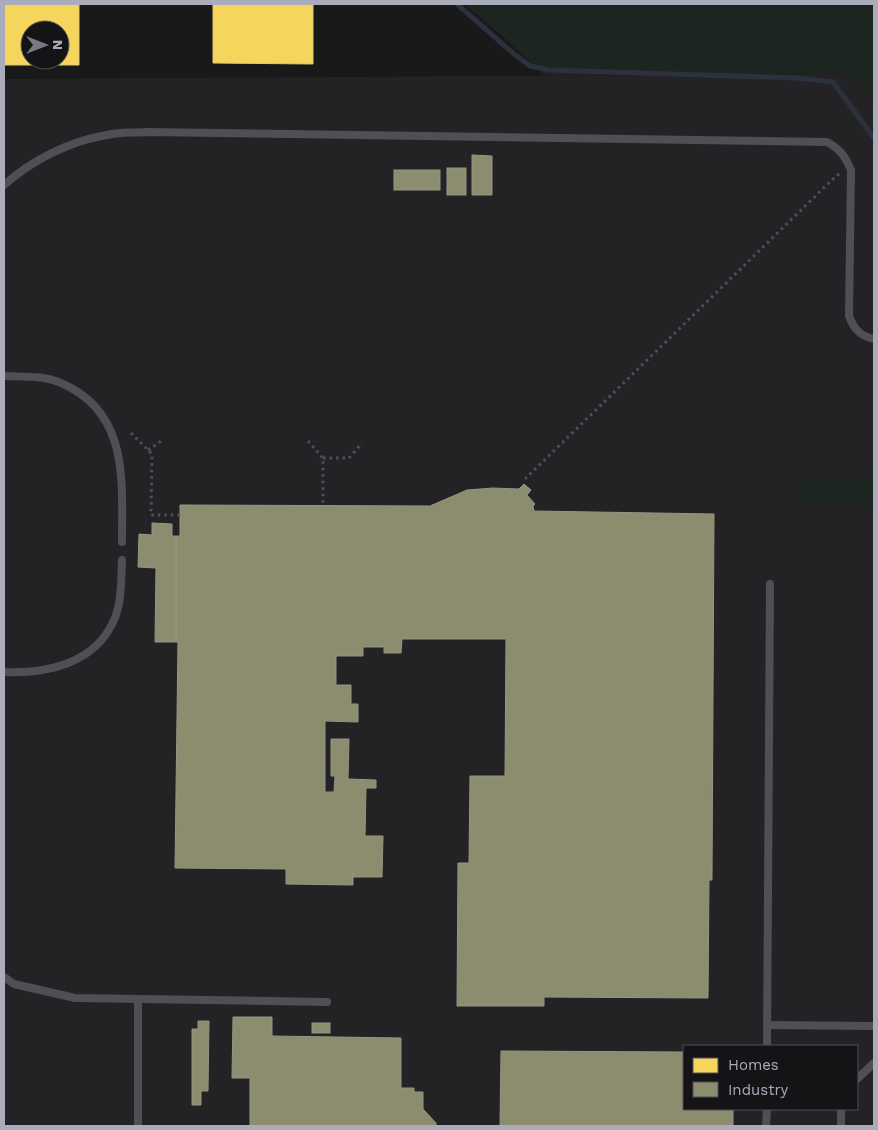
<svg xmlns="http://www.w3.org/2000/svg" width="878" height="1130" font-family="'Work Sans',sans-serif">
	<style>
		.built { fill: #232326; fill-rule: evenodd }
		.green { fill: #1d2520 }
		.homes { fill: #f6d55c; stroke: #dfc979; fill-rule: evenodd }
		.industry { fill: #8c8c6e; stroke: #959685 }
		.lines { fill: none; stroke-linecap: round; stroke-linejoin: round }
		.stream { stroke: #2b323d; stroke-width: 5 }
		.path { stroke: #505056; stroke-width: 3; stroke-dasharray: 2.5 4; stroke-linecap: butt }
		.service { stroke: #4f4f54; stroke-width: 8 }
	</style>
	<rect width="100%" height="100%" fill="#19191a"/>
	<path class="built" d="M 854,74 L 874,100 L 874,1126 L 4,1126 L 4,79 ZM 684,1046 L 857,1046 L 857,1109 L 684,1109 Z"/>
	<g class="green">
		<path d="M 464,4 L 874,4 L 874,100 L 854,74 L 545,76 L 500,34 Z"/>
		<path d="M 802,478 L 873,478 L 874,508 L 799,508 Z"/>
	</g>
	<g class="homes">
		<path d="M 4,4 L 79,4 L 79,65 L 4,65 ZM 30,30 L 60,30 L 60,60 L 30,60 Z"/>
		<path d="M 213,4 L 313,4 L 313,64 L 213,63 Z"/>
	</g>
	<g class="industry">
		<path d="M 472,155 L 492,156 L 492,195 L 472,195 Z"/>
		<rect x="447" y="168" width="19" height="27"/>
		<rect x="394" y="170" width="46" height="20"/>
		<path d="M 524,484 L 531,490 L 527,495 L 535,504 L 533,506 L 534,511 L 714,514 L 712,880 L 709,880 L 708,998 L 544,997 L 544,1006 L 457,1006 L 458,863 L 469,863 L 470,776 L 505,776 L 506,639 L 402,639 L 401,653 L 384,653 L 384,647 L 363,647 L 363,656 L 336,656 L 336,685 L 351,685 L 351,704 L 358,704 L 358,722 L 325,721 L 325,792 L 334,792 L 335,776 L 331,776 L 331,739 L 349,739 L 348,779 L 376,780 L 376,788 L 366,788 L 365,836 L 383,836 L 382,877 L 353,877 L 353,873 L 353,885 L 286,884 L 286,869 L 175,868 L 178,642 L 176,642 L 176,536 L 180,536 L 180,505 L 430,506 L 467,490 L 493,488 L 519,489 Z"/>
		<path d="M 152,523 L 172,524 L 172,536 L 176,536 L 176,642 L 155,642 L 156,568 L 138,567 L 139,534 L 152,535 Z"/>
		<path d="M 233,1017 L 272,1017 L 272,1036 L 401,1038 L 401,1088 L 414,1088 L 414,1092 L 423,1092 L 423,1109 L 436,1123 L 436,1126 L 250,1126 L 250,1078 L 232,1078 Z"/>
		<path d="M 198,1021 L 209,1021 L 208,1091 L 201,1091 L 201,1105 L 192,1105 L 192,1029 L 198,1029 Z"/>
		<rect x="312" y="1023" width="18" height="10"/>
		<path d="M 501,1051 L 684,1052 L 684,1109 L 733,1109 L 733,1126 L 500,1126 Z"/>
	</g>
	<g class="lines">
		<path class="stream" d="M 457,4 L 514,54 L 530,66 L 549,70 L 797,78 L 833,82 L 874,138"/>
		<g class="path">
			<path d="M 131,433 L 152,454 L 151,515 L 180,515"/>
			<path d="M 308,441 L 323,458 L 323,506"/>
			<path d="M 148,450 L 164,439"/>
			<path d="M 323,458 L 349,458 L 362,443"/>
			<path d="M 525,479 L 837,175 L 841,174"/>
		</g>
		<g class="service">
			<path d="M 4,185 C 32,160 70,141 107,135 C 120,132 133,133 146,132 L 827,142 C 840,149 845,156 851,170 L 849,316 C 854,329 860,336 874,339"/>
			<path d="M 4,376 C 22,377 44,375 61,383 C 129,412 122,480 122,542"/>
			<path d="M 4,672 C 46,674 95,664 114,620 C 122,602 121,580 122,560"/>
			<path d="M 4,977 L 14,984 L 75,998 L 327,1002"/>
			<path d="M 138,999 L 138,1126"/>
			<path d="M 768,1025 L 874,1026"/>
			<path d="M 767,1046 L 770,584"/>
			<path d="M 857,1079 L 874,1063"/>
			<path d="M 766,1126 L 767,1109"/>
			<path d="M 841,1126 L 841,1109"/>
		</g>
	</g>
	<rect width="878" height="1130" fill="none" stroke="#aaacbc" stroke-width="10"/>
	<rect x="683" y="1045" width="175" height="65" fill="#141316" stroke="#505058"/>
	<rect x="693" y="1058" width="25" height="15" fill="#f6d55c" stroke="#505058"/>
	<text x="728" y="1070" font-size="15" fill="#aaacbc">Homes</text>
	<rect x="693" y="1082" width="25" height="15" fill="#8c8c6e" stroke="#505058"/>
	<text x="728" y="1095" font-size="15" fill="#aaacbc">Industry</text>
	<g transform="translate(45 45) rotate(90)"><circle r="24" fill="#141316" stroke="#505058"/>
	<path d="M0-4L9 19L0 12L-9 19Z" fill="#777983"/>
	<text y="-8" font-size="14" font-weight="bold" text-anchor="middle" fill="#aaacbc">N</text>
	</g>
</svg>
